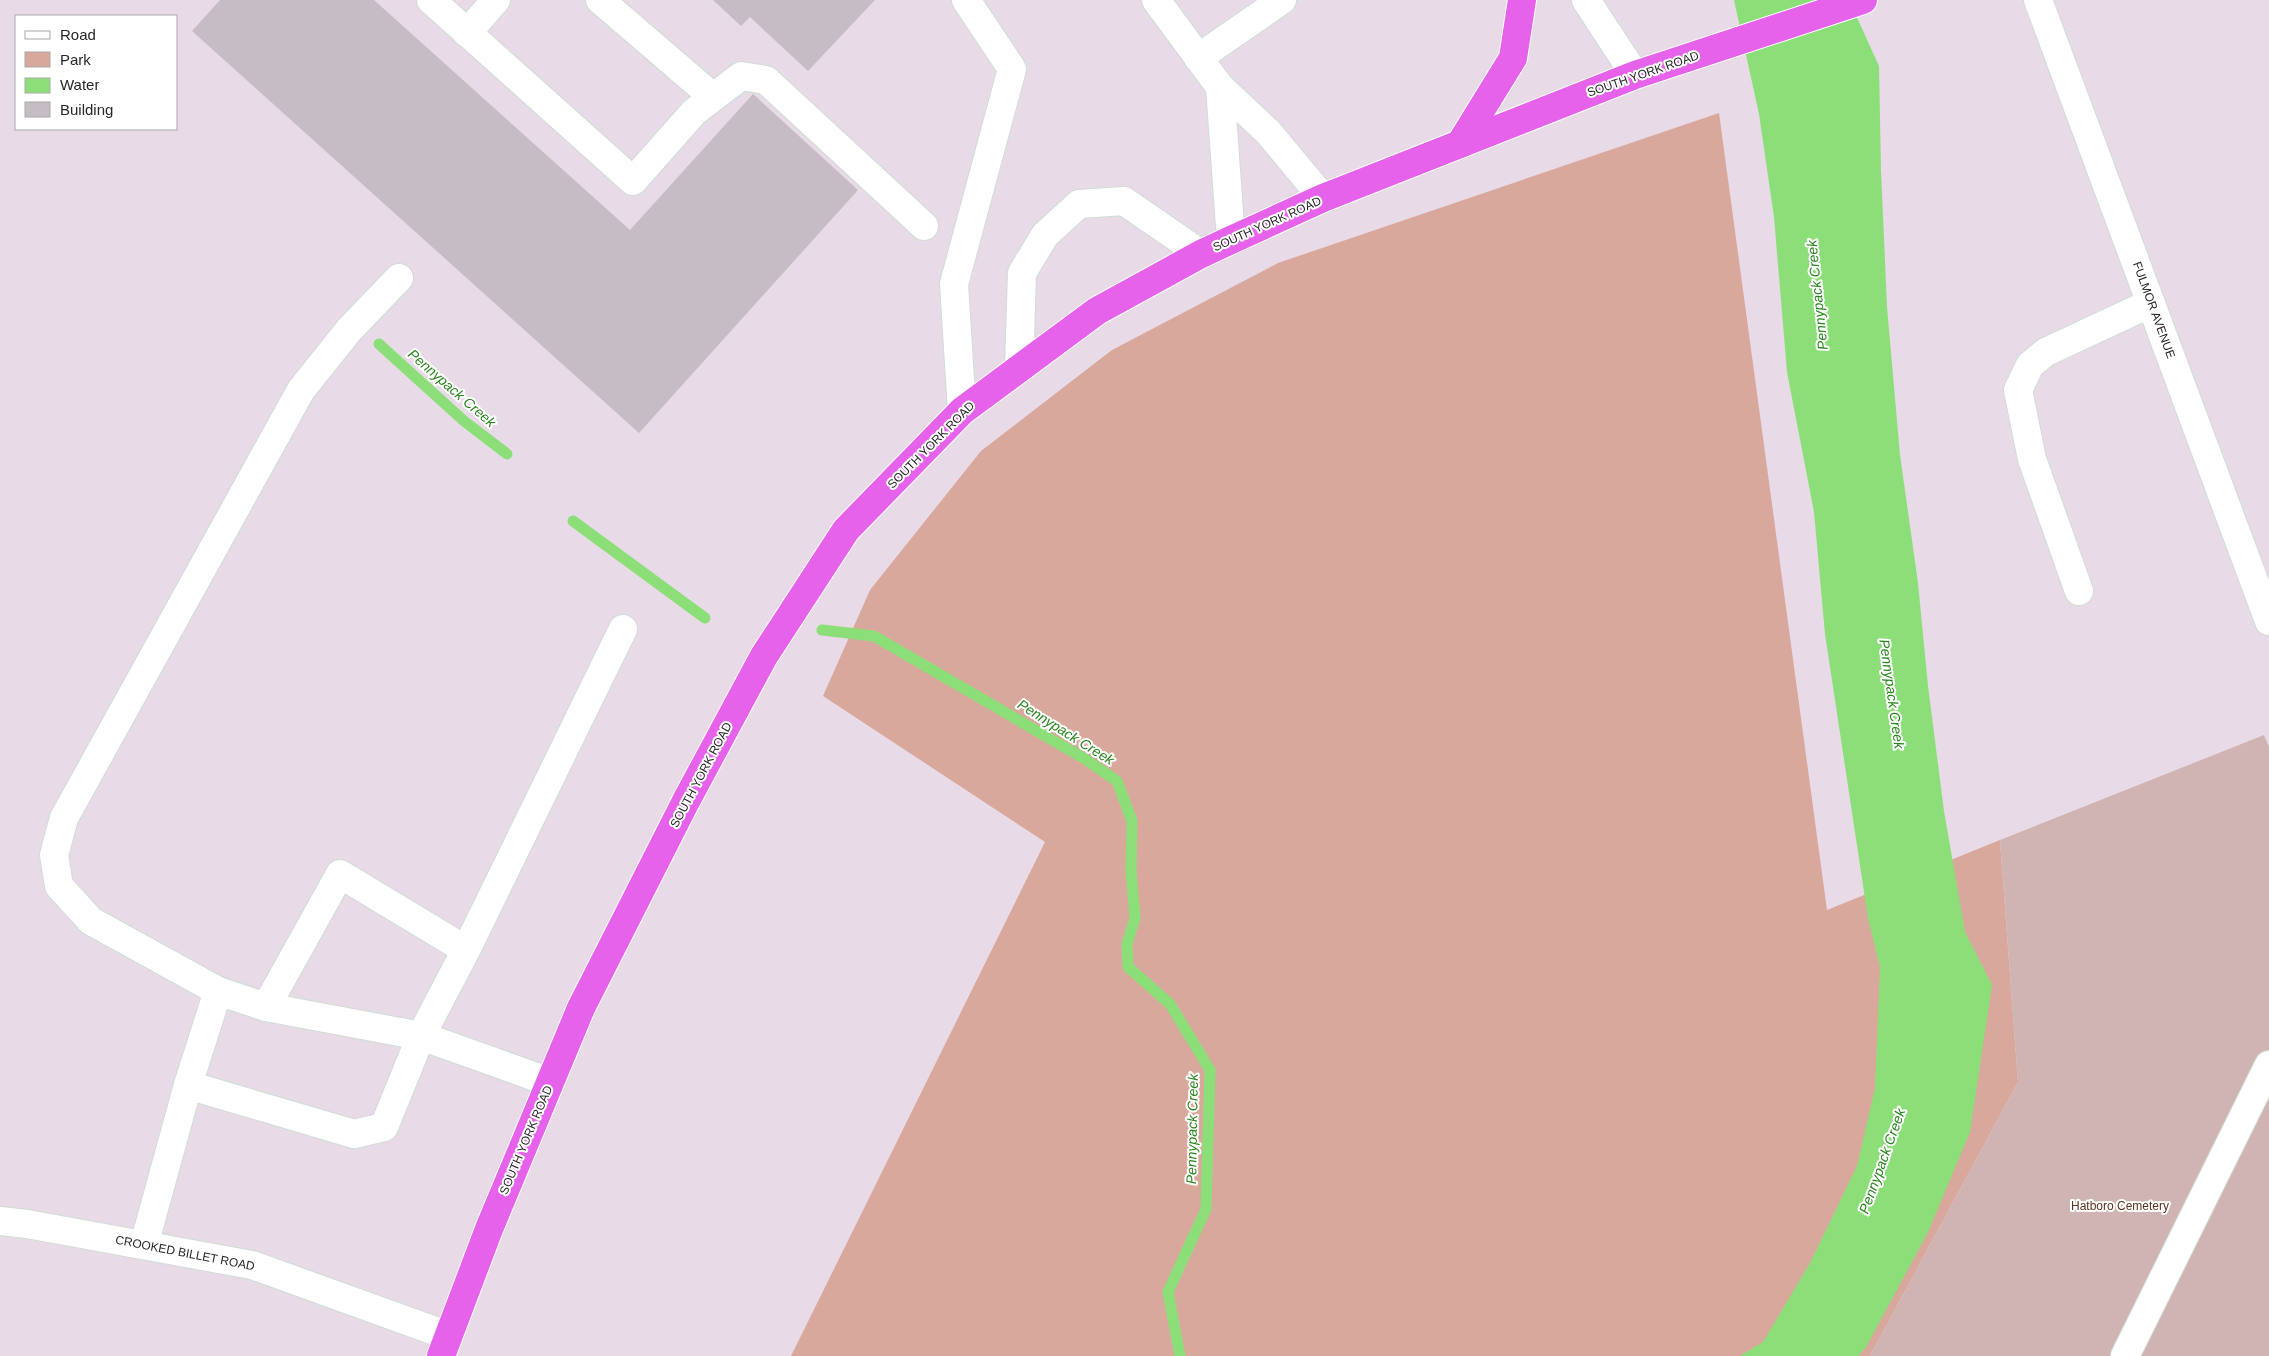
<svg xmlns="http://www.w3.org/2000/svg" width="2269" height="1356" font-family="Helvetica,sans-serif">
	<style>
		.green { fill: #d9a89c }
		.cemetery { fill: #d0b4b3 }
		.water { fill: #8cdf78 }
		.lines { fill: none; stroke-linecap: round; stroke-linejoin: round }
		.stream { stroke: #8cdf78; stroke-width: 11 }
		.building { fill: #c6bcc4 }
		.minor-casing { stroke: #cfded4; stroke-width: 30 }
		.highway-casing { stroke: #fff; stroke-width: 30 }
		.minor { stroke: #fff; stroke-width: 28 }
		.highway { stroke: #e762ea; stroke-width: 28 }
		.labels { text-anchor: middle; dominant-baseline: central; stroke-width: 4; stroke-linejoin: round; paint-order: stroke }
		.street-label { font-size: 12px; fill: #272727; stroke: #fff }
		.park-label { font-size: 12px; fill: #5a3421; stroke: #fff }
		.water-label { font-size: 14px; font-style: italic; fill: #28851c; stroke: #fff }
	</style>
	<rect width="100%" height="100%" fill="#e8dae6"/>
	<path class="green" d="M 1719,113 L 1827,910 L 2000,840 L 2018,1082 L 1870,1356 L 791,1356 L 1045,842 L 823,696 L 870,590 L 981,451 L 1112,350 L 1278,263 Z"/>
	<path class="cemetery" d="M 2264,735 L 2269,747 L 2269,1356 L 1870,1356 L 2018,1082 L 2000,840 Z"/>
	<path class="water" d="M 1734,0 L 1849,0 L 1879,66 L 1881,171 L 1887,307 L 1900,455 L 1918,583 L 1928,686 L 1944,811 L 1965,932 L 1992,985 L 1970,1132 L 1928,1232 L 1866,1347 L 1858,1356 L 1740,1356 L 1763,1342 L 1810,1263 L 1857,1166 L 1875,1088 L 1880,967 L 1868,918 L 1825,634 L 1814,512 L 1787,372 L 1774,217 L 1759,114 Z"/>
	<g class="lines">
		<g class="stream">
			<path d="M 379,344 L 464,421 L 507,454"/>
			<path d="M 573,521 L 705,618"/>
			<path d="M 822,630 L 874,636 L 1085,759 L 1117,781 L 1132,821 L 1131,871 L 1135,918 L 1127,944 L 1128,967 L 1170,1004 L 1210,1070 L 1206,1209 L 1168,1292 L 1180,1356"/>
		</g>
	</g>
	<g class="building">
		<path d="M 220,0 L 374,0 L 630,230 L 753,94 L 858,190 L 639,433 L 192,31 Z"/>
		<path d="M 713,0 L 875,0 L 808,71 L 750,17 L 741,26 Z"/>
	</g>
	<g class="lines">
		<g class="minor-casing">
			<g id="minor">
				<path d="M 431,0 L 633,181 L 694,112 L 741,76 L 766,80 L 924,226"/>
				<path d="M 600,0 L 713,97"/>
				<path d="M 1156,0 L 1220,87 L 1268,132 L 1323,198"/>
				<path d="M 1586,0 L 1635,75"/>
				<path d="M 2038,0 L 2269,621"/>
				<path d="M 467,33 L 496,0"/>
				<path d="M 1198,58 L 1282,0"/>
				<path d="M 1220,87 L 1231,240"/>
				<path d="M 1019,369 L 1022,273 L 1045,235 L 1079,204 L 1124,201 L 1201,254"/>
				<path d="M 962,411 L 954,284 L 1012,69 L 966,0"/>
				<path d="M 2079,591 L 2032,459 L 2018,390 L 2030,365 L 2046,352 L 2151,303"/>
				<path d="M 218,991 L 91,921 L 59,886 L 54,855 L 64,818 L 301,390 L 349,330 L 399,278"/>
				<path d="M 266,1007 L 421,1036 L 466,950"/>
				<path d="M 188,1085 L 354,1134 L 384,1127 L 421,1036 L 550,1082"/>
				<path d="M 0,1221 L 27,1224 L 252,1265 L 449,1336"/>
				<path d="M 144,1245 L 188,1085 L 218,991 L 266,1007 L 340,874 L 466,950 L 623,629"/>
				<path d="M 2125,1356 L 2269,1065"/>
			</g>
		</g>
		<g class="highway-casing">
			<g id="highway">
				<path d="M 1460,144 L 1513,58 L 1522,0"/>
				<path d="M 441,1356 L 489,1229 L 581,1008 L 686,801 L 764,656 L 846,530 L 962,411 L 1097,311 L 1201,254 L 1231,240 L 1323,198 L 1635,75 L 1863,0"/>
			</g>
		</g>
		<use href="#minor" class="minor"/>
		<use href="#highway" class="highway"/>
	</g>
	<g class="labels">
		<g class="street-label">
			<text transform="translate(1643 74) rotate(-19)">SOUTH YORK ROAD</text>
			<text transform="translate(1267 224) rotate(-24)">SOUTH YORK ROAD</text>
			<text transform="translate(2154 310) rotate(70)">FULMOR AVENUE</text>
			<text transform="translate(931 445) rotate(-45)">SOUTH YORK ROAD</text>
			<text transform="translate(701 775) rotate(-62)">SOUTH YORK ROAD</text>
			<text transform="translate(526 1140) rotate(-67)">SOUTH YORK ROAD</text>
			<text transform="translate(185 1253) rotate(11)">CROOKED BILLET ROAD</text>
		</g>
		<g class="park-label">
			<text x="2120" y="1206">Hatboro Cemetery</text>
		</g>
		<g class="water-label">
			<text transform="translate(1817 295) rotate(-96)">Pennypack Creek</text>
			<text transform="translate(452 388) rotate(41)">Pennypack Creek</text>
			<text transform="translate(1892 694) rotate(82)">Pennypack Creek</text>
			<text transform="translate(1066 732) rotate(32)">Pennypack Creek</text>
			<text transform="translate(1192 1129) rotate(-89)">Pennypack Creek</text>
			<text transform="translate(1882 1161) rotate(-70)">Pennypack Creek</text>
		</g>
	</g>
	<rect x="15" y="15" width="162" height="115" fill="#ffffff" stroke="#a9a9a9"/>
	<rect x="25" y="31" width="25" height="8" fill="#ffffff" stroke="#a9a9a9"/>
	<text x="60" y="40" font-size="15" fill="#272727">Road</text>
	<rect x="25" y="52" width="25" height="15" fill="#d9a89c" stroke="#a9a9a9"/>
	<text x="60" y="65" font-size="15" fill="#272727">Park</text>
	<rect x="25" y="78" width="25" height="15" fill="#8cdf78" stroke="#a9a9a9"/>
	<text x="60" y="90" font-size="15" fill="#272727">Water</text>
	<rect x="25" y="102" width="25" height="15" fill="#c6bcc4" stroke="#a9a9a9"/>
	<text x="60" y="115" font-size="15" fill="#272727">Building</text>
</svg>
